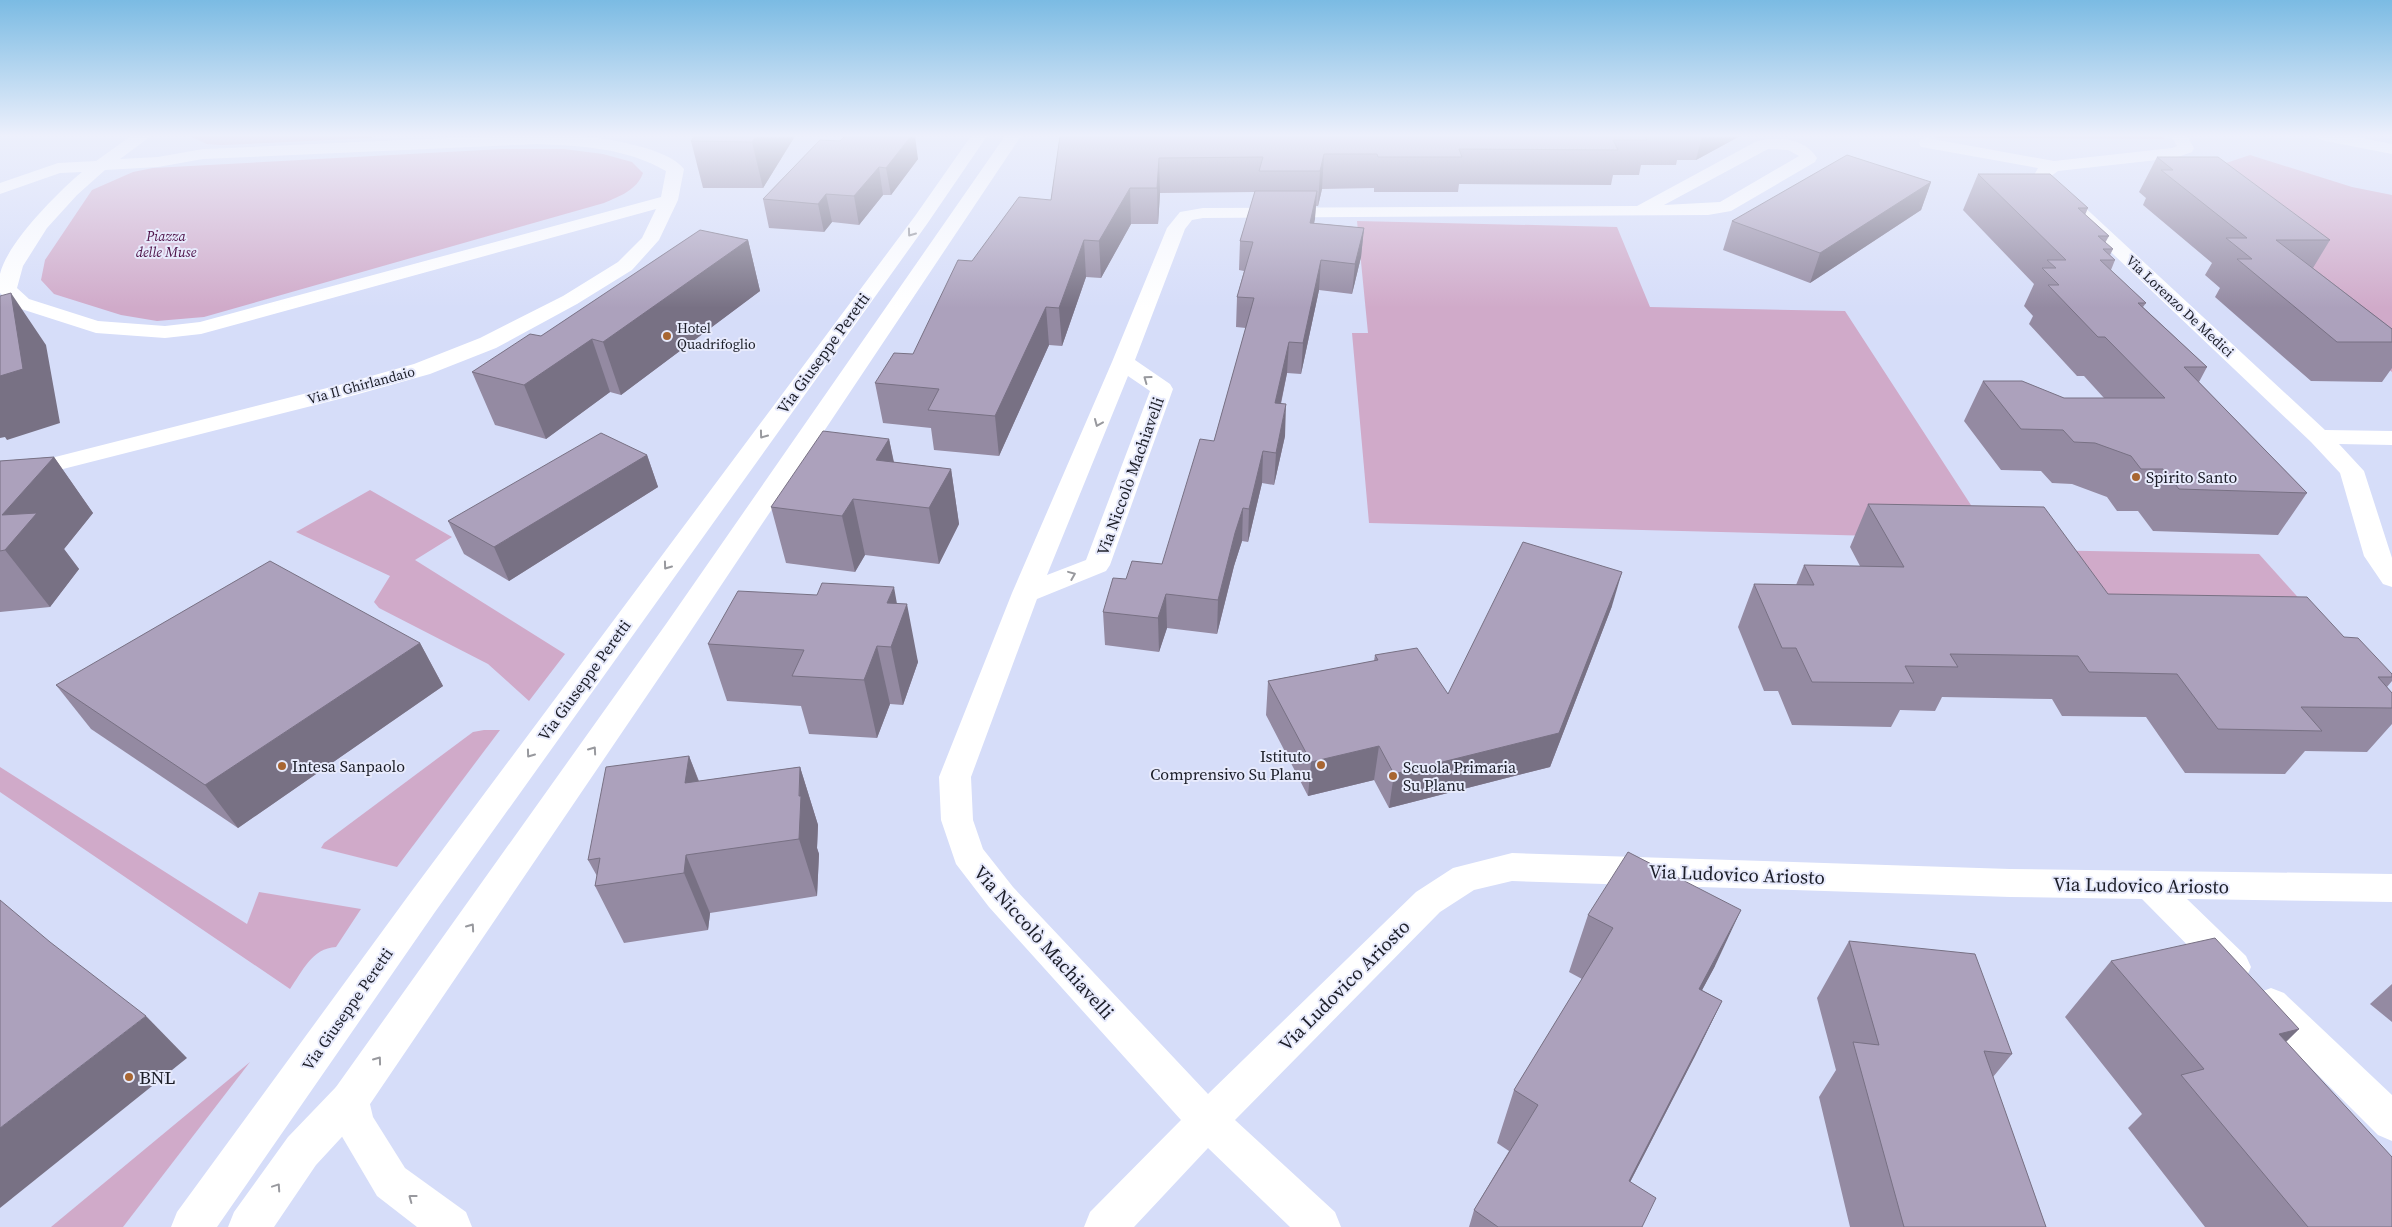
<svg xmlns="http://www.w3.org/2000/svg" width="2392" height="1227" font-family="'Source Serif 4',serif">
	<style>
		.green { fill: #d0aac9 }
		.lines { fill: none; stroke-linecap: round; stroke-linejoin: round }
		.minor { fill: #fff; fill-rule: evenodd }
		.tertiary { fill: #fff; fill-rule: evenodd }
		.wall { fill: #948aa2 }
		.shaded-wall { fill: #787184 }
		.building { fill: #aca1bc; stroke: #787184 }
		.oneway { stroke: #98999e }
		.poi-dot { fill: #a86632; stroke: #e7eafc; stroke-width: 2 }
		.labels { text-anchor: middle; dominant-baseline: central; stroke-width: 4; stroke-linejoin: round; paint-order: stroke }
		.far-park-label { font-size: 14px; font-style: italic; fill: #4d1147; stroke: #e7eafc }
		.far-street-label { font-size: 14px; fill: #1b1d27; stroke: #e7eafc }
		.far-poi-label { font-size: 14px; fill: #1b1d27; stroke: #e7eafc; text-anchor: start }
		.street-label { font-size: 16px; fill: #1b1d27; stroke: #e7eafc }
		.poi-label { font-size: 16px; fill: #1b1d27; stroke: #e7eafc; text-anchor: start }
		.near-street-label { font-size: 19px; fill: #1b1d27; stroke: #e7eafc }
		.near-poi-label { font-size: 19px; fill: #1b1d27; stroke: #e7eafc; text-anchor: start }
	</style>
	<rect width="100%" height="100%" fill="#d6ddf9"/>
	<g class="green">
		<path d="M 189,136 L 372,136 L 373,138 L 222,145 L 207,144 Z"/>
		<path d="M 1934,136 L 2162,136 L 2165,139 L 1936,138 Z"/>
		<path d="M 502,149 L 564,149 L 603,154 L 632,162 L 643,173 C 637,190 620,196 604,203 L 204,317 L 157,321 L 121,315 L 54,294 L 41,280 L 45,260 L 92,190 L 133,172 L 153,168 Z"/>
		<path d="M 2250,155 L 2352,187 L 2392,195 L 2392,372 L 2375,359 L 2220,165 Z"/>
		<path d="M 1357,221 L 1617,227 L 1650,307 L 1845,311 L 1993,539 L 1369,523 L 1352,333 L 1368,333 Z"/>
		<path d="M 370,490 L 452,537 L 415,560 L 565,654 L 529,701 L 488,664 L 379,608 L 374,602 L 390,576 L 296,532 Z"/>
		<path d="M 2026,550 L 2259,554 L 2329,632 L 2079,627 Z"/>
		<path d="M 484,730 L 500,730 L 397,867 L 321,848 L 324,843 L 473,732 Z"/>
		<path d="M 0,767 L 247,924 L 259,892 L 361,909 L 336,947 C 312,948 302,972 290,989 L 0,792 Z"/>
		<path d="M 250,1062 L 123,1227 L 51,1227 Z"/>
	</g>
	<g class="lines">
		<g class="minor">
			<path d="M 131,136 L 151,136 L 120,159 L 158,157 L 203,149 C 277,146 352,142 426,139 C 477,137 530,133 581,136 C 605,138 669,148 684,169 L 678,200 L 659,240 L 632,270 L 577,304 L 496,348 L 430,374 L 355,395 L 0,485 L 0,471 L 339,385 L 414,364 L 480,338 L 563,296 L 618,262 L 642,238 L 656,209 L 201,334 L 165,338 L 96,333 L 15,307 L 0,293 C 0,287 0,280 0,274 C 7,243 58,192 82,172 L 60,173 L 0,194 L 0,183 L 58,163 L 96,161 ZM 538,144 C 583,146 626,148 666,171 L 661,197 L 200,322 L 165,326 L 98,321 L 29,299 L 17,288 L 23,266 L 47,228 L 77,195 L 105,170 L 158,167 L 203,159 Z"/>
			<path d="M 2171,136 L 2187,136 L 2194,148 L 2192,152 L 2175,158 L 2058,171 L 2051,176 L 2325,430 L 2392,431 L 2392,445 L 2339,444 L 2364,471 L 2392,558 L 2392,587 L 2383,584 L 2364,556 L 2340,473 L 2311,442 L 2036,181 L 2033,177 L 2038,168 L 1927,148 L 1921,147 L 1919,143 L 1921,139 L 1927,138 L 2054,161 L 2172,148 L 2177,146 Z"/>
			<path d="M 2317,136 L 2352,136 L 2392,144 L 2392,154 L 2325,141 L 2319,139 Z"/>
			<path d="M 1769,139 C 1788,138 1806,141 1817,158 L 1815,162 L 1731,211 L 1708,215 L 1203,218 L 1192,220 L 1185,229 L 1135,360 L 1170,384 L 1173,389 L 1110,565 L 1106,571 L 1037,599 L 971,777 L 973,820 L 983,849 L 1013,887 L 1208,1094 L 1416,892 L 1453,868 L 1512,853 L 2010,869 L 2392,874 L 2392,902 L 2187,899 L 2246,956 L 2251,967 L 2246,978 L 2233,982 L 2220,978 L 2142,899 L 2010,897 L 1512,881 L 1474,890 L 1440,912 L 1235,1120 L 1335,1212 L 1341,1227 L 1290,1227 L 1208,1148 L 1134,1227 L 1084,1227 L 1090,1212 L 1181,1120 L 989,907 L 956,864 L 941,820 L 939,777 L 1012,593 L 1112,362 L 1167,228 L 1180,212 L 1203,208 L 1637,206 L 1757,141 ZM 1768,149 L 1788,150 L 1799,156 L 1720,202 L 1664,205 ZM 1128,376 L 1150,391 L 1086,560 L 1047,575 Z"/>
			<path d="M 2271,988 L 2284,993 L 2392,1095 L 2392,1141 L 2378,1135 L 2258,1015 L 2253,1004 L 2258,993 Z"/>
			<path d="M 350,1082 L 364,1087 L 369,1100 L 373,1117 L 405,1168 L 466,1212 L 472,1227 L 417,1227 L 377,1196 L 334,1123 L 331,1100 L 336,1087 Z"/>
		</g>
		<g class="tertiary">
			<path d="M 971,136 L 987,136 L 927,224 L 435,912 L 217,1227 L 171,1227 L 177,1212 L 411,892 L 915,216 Z"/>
			<path d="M 1005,136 L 1021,136 L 686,638 L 364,1113 L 316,1165 L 274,1227 L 228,1227 L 234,1212 L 288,1137 L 336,1087 L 666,624 Z"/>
		</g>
	</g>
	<g class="wall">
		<path d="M 695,136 L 795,136 L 763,188 L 703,188 L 691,141 Z"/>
		<path d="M 1060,136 L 1740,136 L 1696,160 L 1677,160 L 1676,165 L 1641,165 L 1639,175 L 1613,175 L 1611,185 L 1459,184 L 1458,192 L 1374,192 L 1374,188 L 1322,189 L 1318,206 L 1316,206 L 1314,223 L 1364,228 L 1361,257 L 1352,294 L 1319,290 L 1301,374 L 1287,373 L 1281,404 L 1285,436 L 1274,485 L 1262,483 L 1248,542 L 1242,541 L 1234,566 L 1217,634 L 1167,628 L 1159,652 L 1105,645 L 1103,612 L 1126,579 L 1162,564 L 1214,441 L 1246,328 L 1236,327 L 1237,297 L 1244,271 L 1239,270 L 1240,241 L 1255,192 L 1160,193 L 1158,224 L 1131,224 L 1101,278 L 1086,277 L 1062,346 L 1049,345 L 999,456 L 934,450 L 931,428 L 883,423 L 875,383 L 913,354 L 972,261 L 1051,200 Z"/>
		<path d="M 820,140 L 918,159 L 891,195 L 883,195 L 859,225 L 832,222 L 824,232 L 769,228 L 763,199 Z"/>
		<path d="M 2157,157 L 2330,240 L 2313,268 L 2392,329 L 2392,368 L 2382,382 L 2311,381 L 2215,297 L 2220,288 L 2205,275 L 2212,263 L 2143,205 L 2146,198 L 2139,192 Z"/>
		<path d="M 1978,174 L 2088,208 L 2085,215 L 2109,236 L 2105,243 L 2113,249 L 2110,255 L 2115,260 L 2111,270 L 2146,303 L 2143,307 L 2207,367 L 2199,382 L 2307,493 L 2278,535 L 2153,531 L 2138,511 L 2117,511 L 2107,497 L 2072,484 L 2052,483 L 2041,471 L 2001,470 L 1964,421 L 1983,381 L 2064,398 L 2104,398 L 2084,376 L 2077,376 L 2029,324 L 2033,316 L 2024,306 L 2034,284 L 1963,210 Z"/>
		<path d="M 1931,182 L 1921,210 L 1810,283 L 1723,250 L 1732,221 Z"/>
		<path d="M 748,240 L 760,291 L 621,395 L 610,392 L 546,439 L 495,425 L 472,372 L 541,336 Z"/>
		<path d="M 889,439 L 894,462 L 951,469 L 959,524 L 939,564 L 865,555 L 855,572 L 786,563 L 771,507 Z"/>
		<path d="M 647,455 L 658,487 L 509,581 L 464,554 L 448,521 Z"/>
		<path d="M 54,457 L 93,513 L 64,549 L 79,569 L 50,607 L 0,612 L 0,461 Z"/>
		<path d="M 1868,504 L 2108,594 L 2344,637 L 2392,674 L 2392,681 L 2387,687 L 2392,693 L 2392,724 L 2367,752 L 2305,751 L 2285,774 L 2185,773 L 2146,717 L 2062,716 L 2052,699 L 1942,697 L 1935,711 L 1900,710 L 1891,727 L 1792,725 L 1778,691 L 1764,691 L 1738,627 L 1754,584 L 1796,585 L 1804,565 L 1860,566 L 1850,547 Z"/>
		<path d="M 897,604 L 918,662 L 903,705 L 890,704 L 877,738 L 809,734 L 801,706 L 727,701 L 708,644 Z"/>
		<path d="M 1612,606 L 1550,767 L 1389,808 L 1374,780 L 1308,796 L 1266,715 L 1268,681 L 1374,661 L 1375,655 L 1448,694 Z"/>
		<path d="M 420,643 L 443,686 L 238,828 L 91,729 L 56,685 Z"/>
		<path d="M 689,756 L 699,781 L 800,767 L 818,825 L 817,848 L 819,854 L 817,896 L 710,913 L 708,930 L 624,943 L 595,886 L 597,876 L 588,860 Z"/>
		<path d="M 1588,915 L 1715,966 L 1702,990 L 1722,1001 L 1695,1056 L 1630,1182 L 1642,1227 L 1469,1227 L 1474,1210 L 1509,1151 L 1497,1143 L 1514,1090 L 1582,979 L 1569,972 Z"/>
		<path d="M 1849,941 L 2012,1054 L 1993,1077 L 2046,1227 L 1850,1227 L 1819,1097 L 1836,1070 L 1817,998 Z"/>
		<path d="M 2111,961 L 2299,1029 L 2286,1042 L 2392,1227 L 2205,1227 L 2128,1128 L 2142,1114 L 2065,1017 Z"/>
		<path d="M 2392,984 L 2392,1022 L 2370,1004 Z"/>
	</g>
	<g class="shaded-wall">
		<path d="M 756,136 L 795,136 L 763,188 L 752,142 Z"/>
		<path d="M 911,136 L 915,136 L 918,159 L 891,195 L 886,168 Z"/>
		<path d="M 1702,136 L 1740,136 L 1696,160 Z"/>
		<path d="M 1324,154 L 1322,189 L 1318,206 L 1320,171 Z"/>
		<path d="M 1159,158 L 1160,193 L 1158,224 L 1157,188 Z"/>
		<path d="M 879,167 L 883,195 L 859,225 L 854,196 Z"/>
		<path d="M 1931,182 L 1921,210 L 1810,283 L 1820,253 Z"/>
		<path d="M 1130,188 L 1131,224 L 1101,278 L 1099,241 Z"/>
		<path d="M 1317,191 L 1315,219 L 1308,252 L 1310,223 Z"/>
		<path d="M 826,194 L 832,222 L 824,232 L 818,204 Z"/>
		<path d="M 1364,228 L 1361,257 L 1352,294 L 1355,264 Z"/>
		<path d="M 748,240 L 760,291 L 621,395 L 603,342 Z"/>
		<path d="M 1084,240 L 1086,277 L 1062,346 L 1059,308 Z"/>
		<path d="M 1321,260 L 1319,290 L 1301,374 L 1303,343 Z"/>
		<path d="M 11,293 L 46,345 L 60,423 L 7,440 L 5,437 L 0,438 L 0,376 Z"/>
		<path d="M 1046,307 L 1049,345 L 999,456 L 995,416 Z"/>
		<path d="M 592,339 L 610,392 L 546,439 L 524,385 Z"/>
		<path d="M 1289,342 L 1287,373 L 1274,435 L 1275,403 Z"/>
		<path d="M 1286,404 L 1285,436 L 1274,485 L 1276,453 Z"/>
		<path d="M 889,439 L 900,494 L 876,460 Z"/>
		<path d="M 1263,451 L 1262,483 L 1248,542 L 1249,509 Z"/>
		<path d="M 647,455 L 658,487 L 509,581 L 494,547 Z"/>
		<path d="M 54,457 L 93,513 L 64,549 L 79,569 L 50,607 L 5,550 L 2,515 Z"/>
		<path d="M 951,469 L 959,524 L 939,564 L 929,508 Z"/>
		<path d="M 853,499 L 865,555 L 855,572 L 842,516 Z"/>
		<path d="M 1243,508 L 1242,541 L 1234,566 L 1217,634 L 1218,600 L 1235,533 Z"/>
		<path d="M 1622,572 L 1612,606 L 1550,767 L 1389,808 L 1394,774 Z"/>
		<path d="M 894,587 L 900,621 L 907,604 L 918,662 L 903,705 L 891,647 L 887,603 Z"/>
		<path d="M 1166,594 L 1167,628 L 1159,652 L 1158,618 Z"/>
		<path d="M 420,643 L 443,686 L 238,828 L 205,785 Z"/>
		<path d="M 877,646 L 890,704 L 877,738 L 864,680 Z"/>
		<path d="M 1379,746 L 1374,780 L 1308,796 L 1311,762 Z"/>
		<path d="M 689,756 L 711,814 L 685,783 Z"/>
		<path d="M 800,767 L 818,825 L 817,848 L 819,854 L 817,896 L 799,839 Z"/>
		<path d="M 686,855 L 710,913 L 708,930 L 684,873 Z"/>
		<path d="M 1741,910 L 1715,966 L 1673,1044 L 1699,989 Z"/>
		<path d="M 1722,1001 L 1695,1056 L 1607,1227 L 1629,1181 Z"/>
		<path d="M 146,1016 L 187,1058 L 0,1208 L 0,1128 Z"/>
		<path d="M 2299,1029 L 2242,1084 L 2279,1034 Z"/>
	</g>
	<g class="building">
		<path d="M 695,136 L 756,136 L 752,142 L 691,141 Z"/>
		<path d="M 845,136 L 911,136 L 886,168 L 879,167 L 854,196 L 826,194 L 818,204 L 763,199 L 820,140 L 840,141 Z"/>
		<path d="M 1060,136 L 1644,136 L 1647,140 L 1613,140 L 1618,150 L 1459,149 L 1462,157 L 1378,157 L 1377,154 L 1324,154 L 1320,171 L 1259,171 L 1263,157 L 1159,158 L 1157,188 L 1130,188 L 1099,241 L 1084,240 L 1059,308 L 1046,307 L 995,416 L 928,410 L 939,389 L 875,383 L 894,353 L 913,354 L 958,260 L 972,261 L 1019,197 L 1051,200 Z"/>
		<path d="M 1847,155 L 1931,182 L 1820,253 L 1732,221 Z"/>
		<path d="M 2157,157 L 2218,157 L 2330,240 L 2276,240 L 2392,329 L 2392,342 L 2337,342 L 2237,259 L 2252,259 L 2226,238 L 2247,238 L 2161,170 L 2173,170 Z"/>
		<path d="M 1978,174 L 2050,174 L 2088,208 L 2078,208 L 2109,236 L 2098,236 L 2113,249 L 2103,249 L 2115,260 L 2100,260 L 2146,303 L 2138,303 L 2207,367 L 2184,367 L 2307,493 L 2179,489 L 2163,469 L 2141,469 L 2131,456 L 2095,443 L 2074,442 L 2063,430 L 2021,429 L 1983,381 L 2022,381 L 2064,398 L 2165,398 L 2105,337 L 2098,337 L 2048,285 L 2059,285 L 2042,268 L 2056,268 L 2047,260 L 2066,260 Z"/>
		<path d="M 1255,191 L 1317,191 L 1310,223 L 1364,228 L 1355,264 L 1321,260 L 1303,343 L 1289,342 L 1275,403 L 1286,404 L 1276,453 L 1263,451 L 1249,509 L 1243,508 L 1235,533 L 1218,600 L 1166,594 L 1158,618 L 1103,612 L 1113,578 L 1126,579 L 1132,561 L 1162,564 L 1200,439 L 1214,441 L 1254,298 L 1237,297 L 1253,242 L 1240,241 Z"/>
		<path d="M 700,230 L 748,240 L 603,342 L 592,339 L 524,385 L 472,372 L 530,334 L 541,336 Z"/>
		<path d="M 11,293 L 23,369 L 0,376 L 0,296 Z"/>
		<path d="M 823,431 L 889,439 L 876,460 L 951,469 L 929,508 L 853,499 L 842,516 L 771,507 Z"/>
		<path d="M 601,433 L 647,455 L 494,547 L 448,521 Z"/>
		<path d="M 54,457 L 2,515 L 37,513 L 5,550 L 0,551 L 0,461 Z"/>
		<path d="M 1868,504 L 2044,507 L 2108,594 L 2307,597 L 2344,637 L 2358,638 L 2392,674 L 2392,677 L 2378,677 L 2392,693 L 2392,708 L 2301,707 L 2322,731 L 2218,729 L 2177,674 L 2089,672 L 2078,656 L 1950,654 L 1958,667 L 1905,666 L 1914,683 L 1812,682 L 1796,648 L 1782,648 L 1754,584 L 1814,585 L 1804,565 L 1904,567 Z"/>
		<path d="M 1523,542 L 1622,572 L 1559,733 L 1394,774 L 1379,746 L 1311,762 L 1268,681 L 1378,660 L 1375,655 L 1417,648 L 1448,694 Z"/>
		<path d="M 270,561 L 420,643 L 205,785 L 56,685 Z"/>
		<path d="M 822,583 L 894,587 L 887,603 L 907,604 L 891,647 L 877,646 L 864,680 L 792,676 L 804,650 L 708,644 L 738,591 L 817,595 Z"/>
		<path d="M 689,756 L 685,783 L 800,767 L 799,796 L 801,796 L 799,839 L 686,855 L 684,873 L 595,886 L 600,858 L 588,860 L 606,767 Z"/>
		<path d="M 1628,852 L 1741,910 L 1699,989 L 1722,1001 L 1629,1181 L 1656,1198 L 1642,1227 L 1498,1227 L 1474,1210 L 1538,1105 L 1514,1090 L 1613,928 L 1588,915 Z"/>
		<path d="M 0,900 L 50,942 L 146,1016 L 0,1128 Z"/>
		<path d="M 2215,938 L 2299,1029 L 2279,1034 L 2392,1157 L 2392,1227 L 2308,1227 L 2181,1075 L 2204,1069 L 2111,961 Z"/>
		<path d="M 1849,941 L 1975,954 L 2012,1054 L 1984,1051 L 2046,1227 L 1904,1227 L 1853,1042 L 1879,1045 Z"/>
	</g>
	<defs><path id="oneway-chevron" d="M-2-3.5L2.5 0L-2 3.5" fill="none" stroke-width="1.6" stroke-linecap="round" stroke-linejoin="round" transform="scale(1.25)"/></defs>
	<g class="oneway">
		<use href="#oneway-chevron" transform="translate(911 233) rotate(126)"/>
		<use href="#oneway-chevron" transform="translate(1147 379) rotate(-144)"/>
		<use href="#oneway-chevron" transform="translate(1098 423) rotate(113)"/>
		<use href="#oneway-chevron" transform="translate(763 435) rotate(126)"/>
		<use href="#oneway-chevron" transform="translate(667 566) rotate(126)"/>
		<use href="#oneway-chevron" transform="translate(1072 575) rotate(-22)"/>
		<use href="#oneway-chevron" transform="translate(593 750) rotate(-55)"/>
		<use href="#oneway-chevron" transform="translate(530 754) rotate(126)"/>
		<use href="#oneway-chevron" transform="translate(471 927) rotate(-55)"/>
		<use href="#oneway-chevron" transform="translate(378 1060) rotate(-54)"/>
		<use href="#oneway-chevron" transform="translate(277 1187) rotate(-56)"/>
		<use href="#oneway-chevron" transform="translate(412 1198) rotate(-143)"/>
	</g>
	<linearGradient id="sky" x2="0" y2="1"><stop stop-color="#7bbbe3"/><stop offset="0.44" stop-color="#edf0fc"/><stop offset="1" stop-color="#edf0fc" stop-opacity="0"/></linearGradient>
	<rect width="2392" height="308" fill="url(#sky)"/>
	<g class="poi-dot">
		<circle cx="667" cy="336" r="5"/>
		<circle cx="2136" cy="477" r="5"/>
		<circle cx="1321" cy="765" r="5"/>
		<circle cx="282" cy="766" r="5"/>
		<circle cx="1393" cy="776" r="5"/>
		<circle cx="129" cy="1077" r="5"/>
	</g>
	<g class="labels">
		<g class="far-park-label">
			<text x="166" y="236">Piazza<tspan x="166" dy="16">delle Muse</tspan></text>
		</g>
		<g class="far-street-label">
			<text transform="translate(2180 306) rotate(43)">Via Lorenzo De Medici</text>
			<text transform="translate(361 385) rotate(-15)">Via Il Ghirlandaio</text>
		</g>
		<g class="far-poi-label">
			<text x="677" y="328">Hotel<tspan x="677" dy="16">Quadrifoglio</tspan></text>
		</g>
		<g class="street-label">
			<text transform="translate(823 353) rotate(-54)">Via Giuseppe Peretti</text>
			<text transform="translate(1130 476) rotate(-70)">Via Niccolò Machiavelli</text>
			<text transform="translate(584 680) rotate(-54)">Via Giuseppe Peretti</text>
			<text transform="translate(347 1009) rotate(-55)">Via Giuseppe Peretti</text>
		</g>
		<g class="poi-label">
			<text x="2146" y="477">Spirito Santo</text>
			<text x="1311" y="756" text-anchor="end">Istituto<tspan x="1311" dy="18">Comprensivo Su Planu</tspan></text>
			<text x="292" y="766">Intesa Sanpaolo</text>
			<text x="1403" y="767">Scuola Primaria<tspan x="1403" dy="18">Su Planu</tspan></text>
		</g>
		<g class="near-street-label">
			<text transform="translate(1737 874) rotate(2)">Via Ludovico Ariosto</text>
			<text transform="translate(2141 885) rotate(1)">Via Ludovico Ariosto</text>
			<text transform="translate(1044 942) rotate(48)">Via Niccolò Machiavelli</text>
			<text transform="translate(1344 985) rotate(-45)">Via Ludovico Ariosto</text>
		</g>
		<g class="near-poi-label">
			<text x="139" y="1077">BNL</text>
		</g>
	</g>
</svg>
